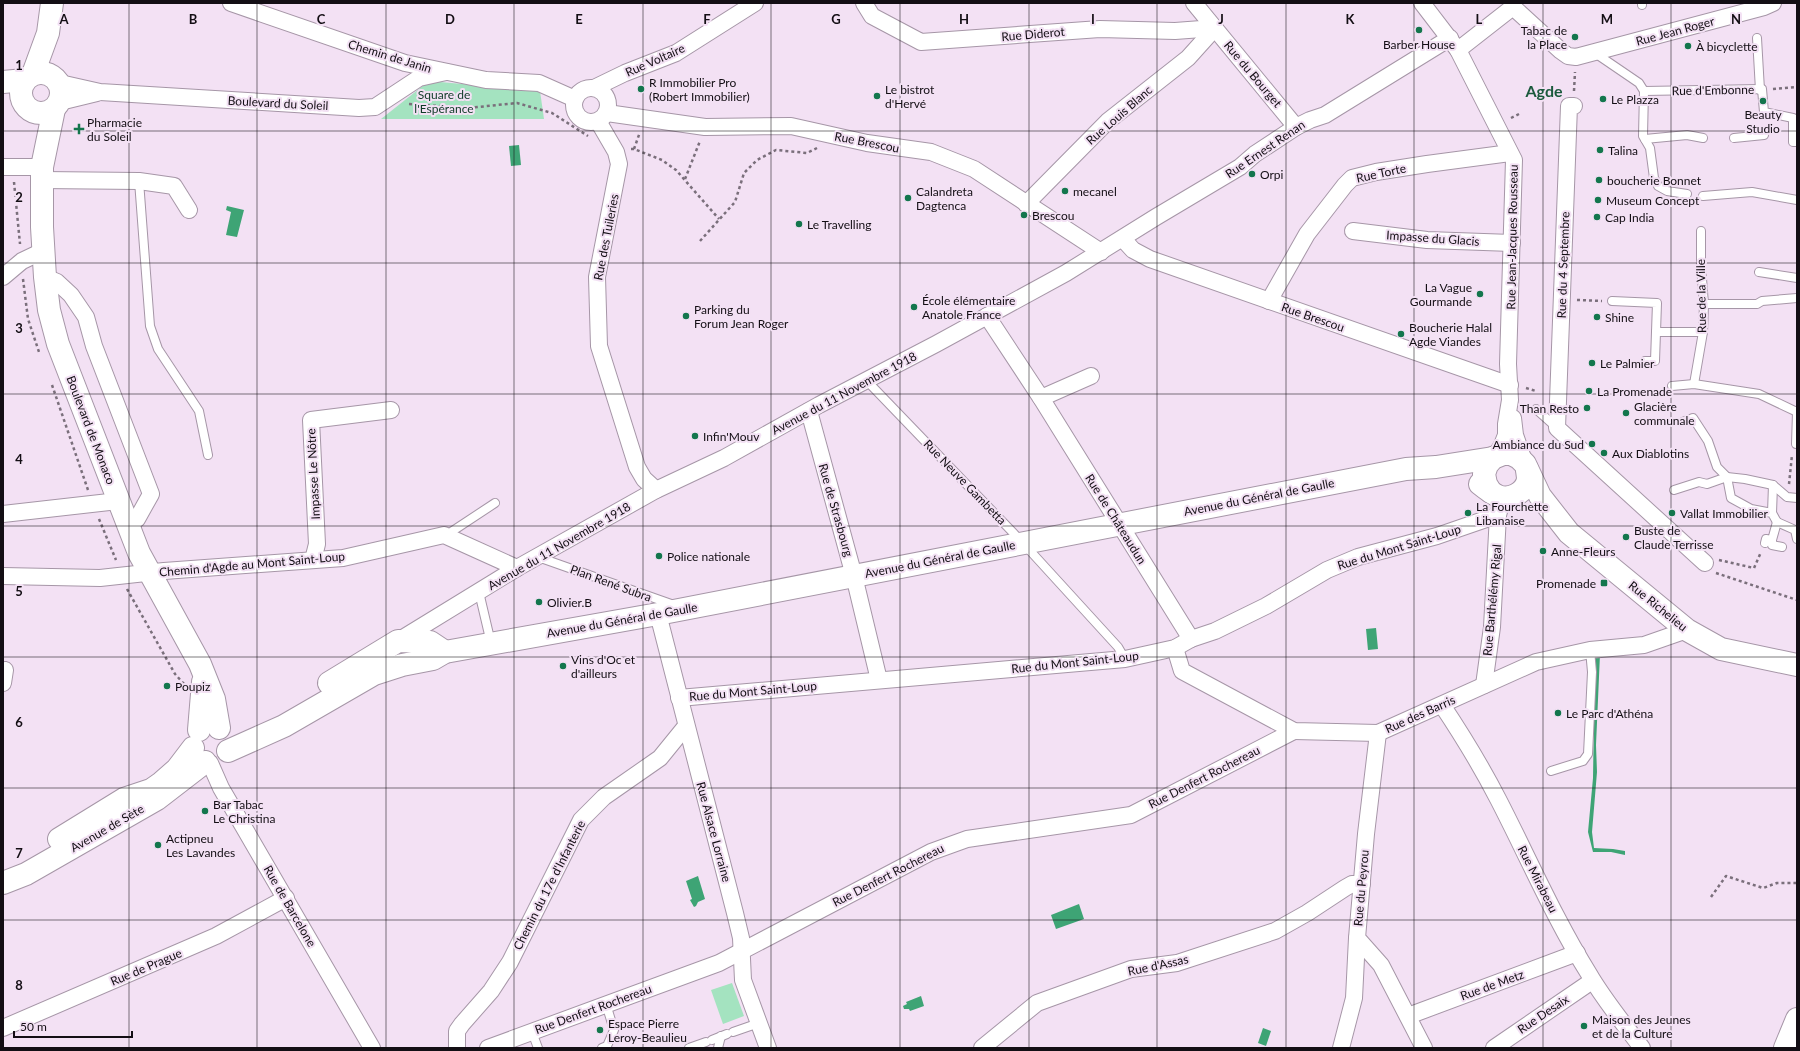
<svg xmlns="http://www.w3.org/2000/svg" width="1800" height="1051" font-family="Lato,sans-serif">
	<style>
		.green { fill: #a4e3c0 }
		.water { fill: #3ea475 }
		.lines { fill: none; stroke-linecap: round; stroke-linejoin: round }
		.lane-casing { stroke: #a696a7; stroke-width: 10 }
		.street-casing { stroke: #a696a7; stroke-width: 18 }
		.secondary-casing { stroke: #a696a7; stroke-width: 24 }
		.path { stroke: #7a6f7b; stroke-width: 2.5; stroke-dasharray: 3 3; stroke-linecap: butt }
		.lane { stroke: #fff; stroke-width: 8 }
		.street { stroke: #fff; stroke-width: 16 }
		.secondary { stroke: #fff; stroke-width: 22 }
		.grid { fill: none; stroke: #130e14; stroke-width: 1; stroke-opacity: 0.55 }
		.poi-dot { fill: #13764d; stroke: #f3e1f4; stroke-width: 1.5 }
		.labels { text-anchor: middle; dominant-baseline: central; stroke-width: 4; stroke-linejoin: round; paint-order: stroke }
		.poi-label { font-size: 12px; fill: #130e14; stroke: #f3e1f4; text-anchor: start }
		.street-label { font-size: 12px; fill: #130e14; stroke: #f3e1f4 }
		.park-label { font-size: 12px; fill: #0f3b27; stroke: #f3e1f4 }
		.district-label { font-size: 16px; font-weight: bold; fill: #1a593c; stroke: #f3e1f4 }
		.grid-label { font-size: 13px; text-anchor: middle; font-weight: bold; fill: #130e14; stroke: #f3e1f4; stroke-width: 4; stroke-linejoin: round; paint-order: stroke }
	</style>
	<rect width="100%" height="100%" fill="#f3e1f4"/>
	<g class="green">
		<path d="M 429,81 L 540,91 L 544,119 L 381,119 Z"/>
		<path d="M 732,983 L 744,1016 L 723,1024 L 711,990 Z"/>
	</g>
	<g class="water">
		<path d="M 519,145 L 521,165 L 511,166 L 509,146 Z"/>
		<path d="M 227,206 L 244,210 L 237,237 L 226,235 L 231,212 L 226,210 Z"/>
		<path d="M 1376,628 L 1378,649 L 1368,650 L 1366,629 Z"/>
		<path d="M 1600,654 L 1596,745 L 1597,772 L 1592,832 L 1594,848 L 1613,849 L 1625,851 L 1625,855 L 1611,852 L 1593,852 L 1588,832 L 1593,778 L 1595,655 Z"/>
		<path d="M 698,876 L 705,899 L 698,902 L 696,906 L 694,907 L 690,900 L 692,899 L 686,881 Z"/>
		<path d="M 1079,904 L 1084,919 L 1056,929 L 1051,915 Z"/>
		<path d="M 921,996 L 924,1006 L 910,1011 L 909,1009 L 904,1009 L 903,1006 L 907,1004 L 906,1002 Z"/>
		<path d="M 1263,1028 L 1271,1031 L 1266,1046 L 1258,1043 Z"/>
	</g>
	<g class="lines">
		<g class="lane-casing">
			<g id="lane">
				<path d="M 1642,3 L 1642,5"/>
				<path d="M 1757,38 L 1760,90"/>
				<path d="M 1595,53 L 1639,83 L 1644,91 L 1762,89 L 1764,112 L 1793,118 L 1793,142 L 1797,142"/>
				<path d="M 1644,91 L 1643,136 L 1650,148 L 1654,178 L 1658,186 L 1667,191 L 1687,194"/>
				<path d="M 1734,138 L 1764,135"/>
				<path d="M 1645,139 L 1687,135 L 1703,138"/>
				<path d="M 139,181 L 150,326 L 158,349 L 199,411 L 208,455"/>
				<path d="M 1703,196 L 1752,192 L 1797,200"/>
				<path d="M 1759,272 L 1797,278"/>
				<path d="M 1612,301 L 1657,303 L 1656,332 L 1703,332"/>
				<path d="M 1704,304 L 1757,304 L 1762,301 L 1797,298"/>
				<path d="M 1645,361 L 1655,361 L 1656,332"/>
				<path d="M 866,380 L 1023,543 L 1118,647 L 1125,659"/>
				<path d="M 1694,384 L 1703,332 L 1704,304 L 1701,266 L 1701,231"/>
				<path d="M 1672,386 L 1694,384 L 1759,394 L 1797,412"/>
				<path d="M 1536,409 L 1556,427"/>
				<path d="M 1797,412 L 1796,444 L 1797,444"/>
				<path d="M 1683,422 L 1693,418 L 1708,441 L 1717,467 L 1727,477 L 1731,498 L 1751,509 L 1772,513 L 1777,522"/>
				<path d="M 1674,490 L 1699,482 L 1707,484 L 1727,477 L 1745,479 L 1773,485 L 1787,497 L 1797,498"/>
				<path d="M 1772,513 L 1773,485"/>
				<path d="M 1777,522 L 1795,530 L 1797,539"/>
				<path d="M 445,536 L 495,503"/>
				<path d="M 1772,540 L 1772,545 L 1782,547"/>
				<path d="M 1765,543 L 1766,539 L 1772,540 L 1777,522"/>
				<path d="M 538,557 L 674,605"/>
				<path d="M 479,592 L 491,643"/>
				<path d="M 1551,771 L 1583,761 L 1588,754 L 1592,672 L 1590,650"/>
				<path d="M 532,1032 L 538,1048"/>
				<path d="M 733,1032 L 759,1023"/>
				<path d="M 712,1040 L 727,1034"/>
				<path d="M 602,1048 L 607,1046 L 614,1030 L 606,1004"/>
				<path d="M 689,1048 L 706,1042"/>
				<path d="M 718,1048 L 721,1036"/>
			</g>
		</g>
		<g class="street-casing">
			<g id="street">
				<path d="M 231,3 L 405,63 L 486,80 L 539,83 L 575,99"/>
				<path d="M 864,3 L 872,16 L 921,42 L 1100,29 L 1175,31 L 1215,28"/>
				<path d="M 1194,3 L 1296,127"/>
				<path d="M 1422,3 L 1458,50 L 1514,160 L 1508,364 L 1510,400 L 1506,424 L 1506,435 L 1502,445 L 1495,457"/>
				<path d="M 1458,50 L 1513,7 L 1561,51 L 1568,56 L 1576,57 L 1764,7 L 1773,3"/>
				<path d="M 60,83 L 100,92 L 359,108 L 375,107 L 419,78 L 446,72"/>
				<circle cx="591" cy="105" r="17"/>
				<path d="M 594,88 L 625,73 L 676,53 L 755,3"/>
				<path d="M 60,102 L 97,93"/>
				<path d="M 1574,106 L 1569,106 L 1557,428 L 1705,563"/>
				<path d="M 607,113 L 705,127 L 791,126 L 867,143 L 931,152 L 974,169 L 1101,252"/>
				<path d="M 598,121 L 616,152 L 619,164 L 597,277 L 599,346 L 637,467 L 644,479 L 656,490"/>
				<path d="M 3,167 L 42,167"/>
				<path d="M 42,180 L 139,181 L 174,186 L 189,210"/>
				<path d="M 1026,204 L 1108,121 L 1188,58 L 1215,28"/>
				<path d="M 1353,231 L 1427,240 L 1512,243"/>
				<path d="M 1123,239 L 1133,250 L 1150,259 L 1510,385"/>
				<path d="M 3,277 L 22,261 L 43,251"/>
				<path d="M 45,277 L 57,282 L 71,295 L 86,317 L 94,346 L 151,494 L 137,519 L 128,526"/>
				<path d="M 1269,301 L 1307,234 L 1345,185 L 1352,178 L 1376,172 L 1427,164 L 1510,153"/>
				<path d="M 987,316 L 1041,398 L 1191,639"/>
				<path d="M 1041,398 L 1091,376"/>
				<path d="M 809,411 L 854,576 L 879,680"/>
				<path d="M 1513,418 L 1515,435 L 1525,464"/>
				<path d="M 3,514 L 118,501"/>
				<path d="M 313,560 L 317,544 L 311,420 L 391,410"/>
				<path d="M 3,576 L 100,578 L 164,571 L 343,558 L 444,535 L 517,568"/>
				<path d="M 658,614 L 735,913 L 741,938 L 743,980 L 768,1048"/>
				<path d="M 398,641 L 517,568 L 656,490 L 724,458 L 819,405 L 936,344 L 1066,273 L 1156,217 L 1240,167 L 1255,154 L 1296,127 L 1310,120 L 1325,115 L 1450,38"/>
				<path d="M 1175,648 L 1182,671 L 1294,731 L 1378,733 L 1536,662 L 1590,650 L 1644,645 L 1687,630"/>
				<path d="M 3,683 L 5,670"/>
				<path d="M 1484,685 L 1492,627 L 1498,515"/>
				<path d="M 679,698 L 1125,659 L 1175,648 L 1191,639 L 1215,631 L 1266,606 L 1327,570 L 1358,557 L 1437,536 L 1498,515 L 1503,498"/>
				<path d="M 1442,705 C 1462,735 1481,766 1498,799 C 1528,857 1554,918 1589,974 C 1604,1000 1624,1024 1642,1048"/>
				<path d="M 1378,733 L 1366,834 L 1357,938 L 1381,965 L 1424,1048"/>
				<path d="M 210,763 L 221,788 L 372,1048"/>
				<path d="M 1408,1016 L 1577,953"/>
				<path d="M 3,1028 L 216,936 L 286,898"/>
				<path d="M 457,1048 L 457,1031 L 462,1024 L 491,991 L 510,962 L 581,820 L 604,797 L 660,758 L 686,726"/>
				<path d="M 488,1048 L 719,963 L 931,852 L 967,839 L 1131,815 L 1294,731"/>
				<path d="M 982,1048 L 1037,1003 L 1131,969 L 1177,963 L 1275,931 L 1307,913 L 1345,888 L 1352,884 L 1362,884"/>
				<path d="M 1341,1048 L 1354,998 L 1357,938"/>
				<path d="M 1494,1048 L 1592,981"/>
			</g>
		</g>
		<g class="secondary-casing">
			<g id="secondary">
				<circle cx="41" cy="93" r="20"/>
				<path d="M 33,74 L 48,33 L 52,3"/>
				<path d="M 3,82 L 25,80"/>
				<path d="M 54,109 L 42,167 L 42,227 L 45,277 L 49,310 L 58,344 L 139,553 L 200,664 L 214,699 L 219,728"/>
				<path d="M 1480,484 C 1485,488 1490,492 1496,495 C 1508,502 1526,493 1528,479 C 1528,476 1527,472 1527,469"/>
				<path d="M 1491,492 L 1486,484 L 1484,474 L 1487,465 L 1493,458 L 1503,454 L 1511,454 L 1519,458 L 1525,464 L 1540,496 L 1569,533 L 1687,630 L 1721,649 L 1797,665"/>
				<path d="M 329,683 L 398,641 L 430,642 L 445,652"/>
				<path d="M 199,730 L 203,682"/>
				<path d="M 228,751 L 284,726 L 374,674 L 402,665 L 433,659 L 445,652 L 658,614 L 1406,469 L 1436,467 L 1493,458"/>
				<path d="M 59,839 L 124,799 L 151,790 L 161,783 L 177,769 L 193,748"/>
				<path d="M 3,883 L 26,874 L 157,799 L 205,762"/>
				<path d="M 1785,1048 L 1797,1019"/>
			</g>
		</g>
		<g class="path">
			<path d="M 1773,89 L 1797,87"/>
			<path d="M 1574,91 L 1575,72"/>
			<path d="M 409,104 L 468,108 L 517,103 L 552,113 L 588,136"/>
			<path d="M 1511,118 L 1519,114"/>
			<path d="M 631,149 L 634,149 L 662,160 L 676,170 L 719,219"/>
			<path d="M 634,149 L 640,132"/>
			<path d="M 685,179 L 700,141"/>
			<path d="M 14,182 L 20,244"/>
			<path d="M 700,241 L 735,202 L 744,173 L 757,160 L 776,150 L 807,153 L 817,148"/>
			<path d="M 23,279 L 28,319 L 39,352"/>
			<path d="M 1577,300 L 1602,301"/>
			<path d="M 52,385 L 88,490"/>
			<path d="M 1526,388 L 1536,391"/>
			<path d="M 1789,484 L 1792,455"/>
			<path d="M 99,519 L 116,560"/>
			<path d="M 1719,560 L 1754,568 L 1761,552"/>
			<path d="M 1716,573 L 1797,600"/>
			<path d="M 127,589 L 175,674 L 184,684"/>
			<path d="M 1711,897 L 1726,876 L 1763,888 L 1777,883 L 1797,883"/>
		</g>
		<use href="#lane" class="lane"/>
		<use href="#street" class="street"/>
		<use href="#secondary" class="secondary"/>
	</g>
	<path class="grid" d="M 129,3 L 129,1048M 257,3 L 257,1048M 386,3 L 386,1048M 514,3 L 514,1048M 643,3 L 643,1048M 771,3 L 771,1048M 900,3 L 900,1048M 1029,3 L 1029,1048M 1157,3 L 1157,1048M 1286,3 L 1286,1048M 1414,3 L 1414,1048M 1543,3 L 1543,1048M 1671,3 L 1671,1048M 3,131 L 1797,131M 3,263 L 1797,263M 3,394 L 1797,394M 3,526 L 1797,526M 3,657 L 1797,657M 3,788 L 1797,788M 3,920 L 1797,920"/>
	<g class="poi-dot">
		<circle cx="1419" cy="30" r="4"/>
		<circle cx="1575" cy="37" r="4"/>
		<circle cx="1688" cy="46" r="4"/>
		<circle cx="641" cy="89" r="4"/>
		<circle cx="877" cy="96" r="4"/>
		<circle cx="1603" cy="99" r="4"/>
		<circle cx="1763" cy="101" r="4"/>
		<path d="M77 123h4v4h4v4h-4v4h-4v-4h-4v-4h4z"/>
		<circle cx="1600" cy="150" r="4"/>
		<circle cx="1252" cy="174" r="4"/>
		<circle cx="1599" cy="180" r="4"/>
		<circle cx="1065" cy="191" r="4"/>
		<circle cx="908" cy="198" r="4"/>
		<circle cx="1598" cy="200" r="4"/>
		<circle cx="1024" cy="215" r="4"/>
		<circle cx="1597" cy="217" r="4"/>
		<circle cx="799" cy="224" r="4"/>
		<circle cx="1480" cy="294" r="4"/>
		<circle cx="914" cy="307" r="4"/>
		<circle cx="686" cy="316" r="4"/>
		<circle cx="1597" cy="317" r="4"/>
		<circle cx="1401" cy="334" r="4"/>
		<circle cx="1592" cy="363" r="4"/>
		<circle cx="1589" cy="391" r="4"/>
		<circle cx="1587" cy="408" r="4"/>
		<circle cx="1626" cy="413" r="4"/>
		<circle cx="695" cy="436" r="4"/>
		<circle cx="1592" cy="444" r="4"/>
		<circle cx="1604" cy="453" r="4"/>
		<circle cx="1468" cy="513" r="4"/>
		<circle cx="1672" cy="513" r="4"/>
		<circle cx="1626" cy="537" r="4"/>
		<circle cx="1543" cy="551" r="4"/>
		<circle cx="659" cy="556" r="4"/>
		<rect x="1600" y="579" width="8" height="8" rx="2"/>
		<circle cx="539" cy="602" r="4"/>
		<circle cx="563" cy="666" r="4"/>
		<circle cx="167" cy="686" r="4"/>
		<circle cx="1558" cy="713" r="4"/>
		<circle cx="205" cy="811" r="4"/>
		<circle cx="158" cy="845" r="4"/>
		<circle cx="1584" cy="1026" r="4"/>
		<circle cx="600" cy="1030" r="4"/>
	</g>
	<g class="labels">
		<g class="poi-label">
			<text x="1567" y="30" text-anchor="end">Tabac de<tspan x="1567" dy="14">la Place</tspan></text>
			<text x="1419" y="44" text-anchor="middle">Barber House</text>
			<text x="1696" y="46">À bicyclette</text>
			<text x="649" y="82">R Immobilier Pro<tspan x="649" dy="14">(Robert Immobilier)</tspan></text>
			<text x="885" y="89">Le bistrot<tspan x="885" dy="14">d'Hervé</tspan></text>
			<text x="1611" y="99">Le Plazza</text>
			<text x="1763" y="114" text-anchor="middle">Beauty<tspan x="1763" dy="14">Studio</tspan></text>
			<text x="87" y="122">Pharmacie<tspan x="87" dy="14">du Soleil</tspan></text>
			<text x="1608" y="150">Talina</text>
			<text x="1260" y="174">Orpi</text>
			<text x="1607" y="180">boucherie Bonnet</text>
			<text x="916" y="191">Calandreta<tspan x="916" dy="14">Dagtenca</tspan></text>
			<text x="1073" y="191">mecanel</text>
			<text x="1606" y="200">Museum Concept</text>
			<text x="1032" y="215">Brescou</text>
			<text x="1605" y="217">Cap India</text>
			<text x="807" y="224">Le Travelling</text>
			<text x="1472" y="287" text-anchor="end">La Vague<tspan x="1472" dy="14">Gourmande</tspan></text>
			<text x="922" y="300">École élémentaire<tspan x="922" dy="14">Anatole France</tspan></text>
			<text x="694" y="309">Parking du<tspan x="694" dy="14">Forum Jean Roger</tspan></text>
			<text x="1605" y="317">Shine</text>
			<text x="1409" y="327">Boucherie Halal<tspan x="1409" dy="14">Agde Viandes</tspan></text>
			<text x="1600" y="363">Le Palmier</text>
			<text x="1597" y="391">La Promenade</text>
			<text x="1634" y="406">Glacière<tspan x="1634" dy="14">communale</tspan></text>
			<text x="1579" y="408" text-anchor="end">Than Resto</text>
			<text x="703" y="436">Infin'Mouv</text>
			<text x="1584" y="444" text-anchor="end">Ambiance du Sud</text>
			<text x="1612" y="453">Aux Diablotins</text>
			<text x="1476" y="506">La Fourchette<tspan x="1476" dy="14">Libanaise</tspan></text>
			<text x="1680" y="513">Vallat Immobilier</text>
			<text x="1634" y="530">Buste de<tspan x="1634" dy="14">Claude Terrisse</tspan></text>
			<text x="1551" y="551">Anne-Fleurs</text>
			<text x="667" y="556">Police nationale</text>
			<text x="1596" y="583" text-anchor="end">Promenade</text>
			<text x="547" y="602">Olivier.B</text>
			<text x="571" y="659">Vins d'Oc et<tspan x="571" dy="14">d'ailleurs</tspan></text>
			<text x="175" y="686">Poupiz</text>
			<text x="1566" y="713">Le Parc d'Athéna</text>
			<text x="213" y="804">Bar Tabac<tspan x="213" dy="14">Le Christina</tspan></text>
			<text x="166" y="838">Actipneu<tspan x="166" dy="14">Les Lavandes</tspan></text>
			<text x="1592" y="1019">Maison des Jeunes<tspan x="1592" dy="14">et de la Culture</tspan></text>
			<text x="608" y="1023">Espace Pierre<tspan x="608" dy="14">Leroy-Beaulieu</tspan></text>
		</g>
		<g class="street-label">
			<text transform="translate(1675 31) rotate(-15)">Rue Jean Roger</text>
			<text transform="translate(1033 34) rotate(-5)">Rue Diderot</text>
			<text transform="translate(390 56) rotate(17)">Chemin de Janin</text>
			<text transform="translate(655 60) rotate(-24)">Rue Voltaire</text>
			<text transform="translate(1253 74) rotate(50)">Rue du Bourget</text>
			<text transform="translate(1713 90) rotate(-1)">Rue d'Embonne</text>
			<text transform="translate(278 103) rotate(3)">Boulevard du Soleil</text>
			<text transform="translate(1119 115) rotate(-41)">Rue Louis Blanc</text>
			<text transform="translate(867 142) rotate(11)">Rue Brescou</text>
			<text transform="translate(1265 149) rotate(-34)">Rue Ernest Renan</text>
			<text transform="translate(1381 173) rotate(-12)">Rue Torte</text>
			<text transform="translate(606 237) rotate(-79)">Rue des Tuileries</text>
			<text transform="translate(1512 237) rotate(-89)">Rue Jean-Jacques Rousseau</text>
			<text transform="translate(1433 238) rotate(4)">Impasse du Glacis</text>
			<text transform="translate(1563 265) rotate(-88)">Rue du 4 Septembre</text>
			<text transform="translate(1701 296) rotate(-91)">Rue de la Ville</text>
			<text transform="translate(1313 317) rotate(19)">Rue Brescou</text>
			<text transform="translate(844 393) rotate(-28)">Avenue du 11 Novembre 1918</text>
			<text transform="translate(91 430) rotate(69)">Boulevard de Monaco</text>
			<text transform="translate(313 474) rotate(-93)">Impasse Le Nôtre</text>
			<text transform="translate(965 482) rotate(46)">Rue Neuve Gambetta</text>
			<text transform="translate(1259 497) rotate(-11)">Avenue du Général de Gaulle</text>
			<text transform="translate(836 510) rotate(74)">Rue de Strasbourg</text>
			<text transform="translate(1116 519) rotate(58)">Rue de Châteaudun</text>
			<text transform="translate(559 546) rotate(-30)">Avenue du 11 Novembre 1918</text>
			<text transform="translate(1399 547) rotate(-17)">Rue du Mont Saint-Loup</text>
			<text transform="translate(940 559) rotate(-11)">Avenue du Général de Gaulle</text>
			<text transform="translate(252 564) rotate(-5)">Chemin d'Agde au Mont Saint-Loup</text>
			<text transform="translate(611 583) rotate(20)">Plan René Subra</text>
			<text transform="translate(1492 600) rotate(-85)">Rue Barthélémy Rigal</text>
			<text transform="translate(1658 606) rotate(39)">Rue Richelieu</text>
			<text transform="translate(622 620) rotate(-10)">Avenue du Général de Gaulle</text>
			<text transform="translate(1075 662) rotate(-6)">Rue du Mont Saint-Loup</text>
			<text transform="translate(753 691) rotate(-5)">Rue du Mont Saint-Loup</text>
			<text transform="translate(1420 714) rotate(-24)">Rue des Barris</text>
			<text transform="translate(1204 777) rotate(-27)">Rue Denfert Rochereau</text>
			<text transform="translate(107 828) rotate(-30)">Avenue de Sète</text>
			<text transform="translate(714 832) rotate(75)">Rue Alsace Lorraine</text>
			<text transform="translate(888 875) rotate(-27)">Rue Denfert Rochereau</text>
			<text transform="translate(1538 879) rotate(63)">Rue Mirabeau</text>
			<text transform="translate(549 885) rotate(-63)">Chemin du 17e d'Infanterie</text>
			<text transform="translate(1361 888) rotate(-85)">Rue du Peyrou</text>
			<text transform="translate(290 906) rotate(60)">Rue de Barcelone</text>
			<text transform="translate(1158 965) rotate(-12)">Rue d'Assas</text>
			<text transform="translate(146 967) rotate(-23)">Rue de Prague</text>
			<text transform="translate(1492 985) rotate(-20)">Rue de Metz</text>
			<text transform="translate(593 1009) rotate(-20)">Rue Denfert Rochereau</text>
			<text transform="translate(1543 1014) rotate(-34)">Rue Desaix</text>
		</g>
		<g class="park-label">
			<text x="444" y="94">Square de<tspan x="444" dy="14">l'Espérance</tspan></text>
		</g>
		<g class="district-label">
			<text x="1544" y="90">Agde</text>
		</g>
	</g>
	<g class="grid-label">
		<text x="64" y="24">A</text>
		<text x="193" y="24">B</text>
		<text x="321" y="24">C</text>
		<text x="450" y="24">D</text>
		<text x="579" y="24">E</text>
		<text x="707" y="24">F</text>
		<text x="836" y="24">G</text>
		<text x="964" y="24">H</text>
		<text x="1093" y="24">I</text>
		<text x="1221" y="24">J</text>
		<text x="1350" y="24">K</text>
		<text x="1479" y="24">L</text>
		<text x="1607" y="24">M</text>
		<text x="1736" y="24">N</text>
		<text x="19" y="70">1</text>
		<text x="19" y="202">2</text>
		<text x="19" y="333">3</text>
		<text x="19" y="464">4</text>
		<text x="19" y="596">5</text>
		<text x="19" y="727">6</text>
		<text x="19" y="858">7</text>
		<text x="19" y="990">8</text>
	</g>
	<rect width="1800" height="1051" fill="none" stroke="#130e14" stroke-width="8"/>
	<path d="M14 1031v6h118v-6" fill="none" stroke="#130e14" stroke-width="2"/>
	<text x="20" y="1031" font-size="12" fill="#130e14" stroke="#f3e1f4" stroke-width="3" paint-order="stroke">50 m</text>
</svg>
